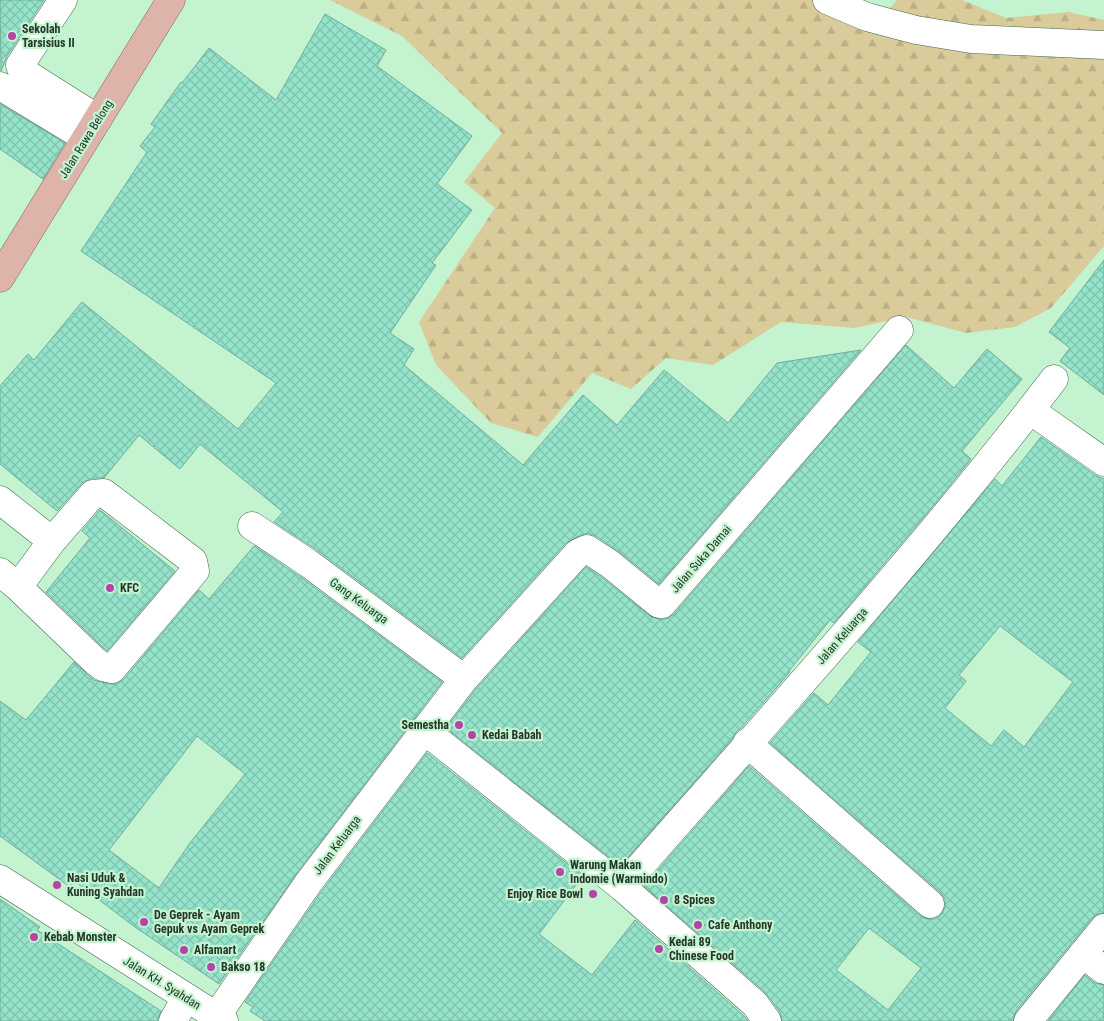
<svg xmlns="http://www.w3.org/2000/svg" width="1104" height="1021" font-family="'Roboto Condensed',sans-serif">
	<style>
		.forest { fill: url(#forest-firs) }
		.building { fill: url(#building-cross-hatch); stroke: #72ad9a; fill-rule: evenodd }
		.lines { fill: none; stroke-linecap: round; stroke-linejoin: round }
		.minor-casing { stroke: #3e684b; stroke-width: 29 }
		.major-casing { stroke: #8f6658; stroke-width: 29 }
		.minor { stroke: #fff; stroke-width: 28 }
		.major { stroke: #deb3aa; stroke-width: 28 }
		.poi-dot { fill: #b245a5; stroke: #c4f3d0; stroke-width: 2 }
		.labels { text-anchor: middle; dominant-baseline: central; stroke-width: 4.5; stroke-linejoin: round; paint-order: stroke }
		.poi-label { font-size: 12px; font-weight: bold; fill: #243629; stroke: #c4f3d0; text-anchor: start }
		.street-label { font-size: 12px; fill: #243629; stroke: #c4f3d0 }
	</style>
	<defs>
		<pattern id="forest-firs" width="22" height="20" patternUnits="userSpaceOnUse" patternTransform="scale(1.25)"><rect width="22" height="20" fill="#dacb9a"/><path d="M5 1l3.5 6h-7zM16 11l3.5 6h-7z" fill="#bbaf85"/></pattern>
		<pattern id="building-cross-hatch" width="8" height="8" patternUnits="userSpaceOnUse" patternTransform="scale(1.25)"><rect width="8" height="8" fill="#94e3cb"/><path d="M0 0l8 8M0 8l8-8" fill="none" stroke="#7fc3ae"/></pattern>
	</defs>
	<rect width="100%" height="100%" fill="#c4f3d0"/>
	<path class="forest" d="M 330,0 L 851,0 L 879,20 L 897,0 L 962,0 L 1006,18 L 1069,12 L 1104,20 L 1104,246 L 1051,308 L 1015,327 L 966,333 L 906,317 L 854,328 L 781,322 L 713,365 L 666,358 L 631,389 L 592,373 L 538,437 L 491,423 L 436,365 L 419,322 L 495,208 L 464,182 L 502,133 L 402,36 Z"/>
	<g class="building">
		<path d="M 0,0 L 44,0 L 7,56 L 1,71 Z"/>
		<path d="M 325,14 L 386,50 L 377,66 L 472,136 L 437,184 L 472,210 L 432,263 L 436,265 L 390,333 L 414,349 L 404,365 L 523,465 L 583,395 L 617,425 L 664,370 L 728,423 L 777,363 L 861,350 L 659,584 L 620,552 L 596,536 L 588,533 L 581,535 L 566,543 L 462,658 L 317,550 L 274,522 L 283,512 L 200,444 L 180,469 L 139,435 L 104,478 L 92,478 L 82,483 L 57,511 L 0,464 L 0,386 L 28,354 L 34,360 L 82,302 L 238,429 L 276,383 L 81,251 L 147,152 L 140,146 L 155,127 L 151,124 L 181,82 L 182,83 L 209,48 L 276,100 Z"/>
		<path d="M 0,104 L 65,143 L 43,179 L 0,149 Z"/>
		<path d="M 1104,260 L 1104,395 L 1060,361 L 1070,348 L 1049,332 Z"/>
		<path d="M 906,345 L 954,388 L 987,349 L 1022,379 L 962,451 L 971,459 L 938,500 L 834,623 L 830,620 L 789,671 L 790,672 L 740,729 L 736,732 L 733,738 L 620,866 L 446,728 L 476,689 L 586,567 L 601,577 L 650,616 L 662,620 L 668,618 L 674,614 Z"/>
		<path d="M 1041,437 L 1095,475 L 1104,479 L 1104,913 L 1098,914 L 1092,918 L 1016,1011 L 1013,1021 L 782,1021 L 780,1012 L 765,992 L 644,886 L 749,766 L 920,916 L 927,919 L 935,919 L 941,915 L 945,907 L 945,899 L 940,892 L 770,743 L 814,693 L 828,705 L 871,652 L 858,642 L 995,479 L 1002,486 ZM 1000,626 L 1073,682 L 1024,747 L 1004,730 L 991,746 L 945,708 L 966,681 L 959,675 ZM 869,928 L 921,968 L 888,1010 L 836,970 Z"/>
		<path d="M 100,510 L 175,571 L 107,651 L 46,592 L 90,538 L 82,531 Z"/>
		<path d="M 254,546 L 299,576 L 442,682 L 297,873 L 219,984 L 135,927 L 74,881 L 70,887 L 0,836 L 0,701 L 26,720 L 74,662 L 94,680 L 109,684 L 117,684 L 124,679 L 199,590 L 209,599 ZM 197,736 L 245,774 L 190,843 L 159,888 L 109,850 Z"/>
		<path d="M 427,753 L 583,876 L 539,934 L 592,975 L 635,920 L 743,1015 L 748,1021 L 265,1021 L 250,1011 L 253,1007 L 245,1002 L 322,891 Z"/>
		<path d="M 0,899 L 40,927 L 37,930 L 161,1011 L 157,1021 L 0,1021 Z"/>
		<path d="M 1085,975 L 1095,983 L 1104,985 L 1104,1021 L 1048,1021 Z"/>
	</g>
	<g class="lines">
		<g class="minor-casing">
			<g id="minor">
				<path d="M 63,0 L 20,65 L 22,71 L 98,119"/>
				<path d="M 827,0 L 867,17 L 916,30 L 971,39 L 1104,45"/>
				<path d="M 0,86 L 86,138"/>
				<path d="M 1030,410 L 1104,462"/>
				<path d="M 0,500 L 52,541"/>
				<path d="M 252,526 L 308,563 L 464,679"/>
				<path d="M 0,572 L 18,587 L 95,661 L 103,667 L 112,669 L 195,571 L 193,561 L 104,493 L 93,494 L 52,541 L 18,587"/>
				<path d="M 424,730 L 622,887 L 755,1004 L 767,1021"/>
				<path d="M 747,743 L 930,904"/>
				<path d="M 0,879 L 224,1021"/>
				<path d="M 622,887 C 768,720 919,556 1054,379"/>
				<path d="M 1083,954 L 1104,970"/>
				<path d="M 173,1021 L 186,998"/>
				<path d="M 213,1021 L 309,882 L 464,679 L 578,553 L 587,549 L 610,564 L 659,604 L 662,604 L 899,330"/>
				<path d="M 1028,1021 L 1104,928"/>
			</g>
		</g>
		<g class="major-casing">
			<path id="major" d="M 0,278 L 171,0"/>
		</g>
		<use href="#minor" class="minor"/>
		<use href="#major" class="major"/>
	</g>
	<g class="poi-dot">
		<circle cx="12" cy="36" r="5"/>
		<circle cx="110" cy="588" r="5"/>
		<circle cx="459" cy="725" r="5"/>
		<circle cx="472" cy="735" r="5"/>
		<circle cx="560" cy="872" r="5"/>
		<circle cx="57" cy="885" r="5"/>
		<circle cx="593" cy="894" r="5"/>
		<circle cx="664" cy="900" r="5"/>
		<circle cx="144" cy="922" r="5"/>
		<circle cx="698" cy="925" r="5"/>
		<circle cx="34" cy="937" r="5"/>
		<circle cx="659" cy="949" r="5"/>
		<circle cx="184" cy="950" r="5"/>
		<circle cx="211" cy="967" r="5"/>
	</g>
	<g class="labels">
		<g class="poi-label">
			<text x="22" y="29">Sekolah<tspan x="22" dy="14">Tarsisius II</tspan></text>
			<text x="120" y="588">KFC</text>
			<text x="449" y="725" text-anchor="end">Semestha</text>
			<text x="482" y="735">Kedai Babah</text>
			<text x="570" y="865">Warung Makan<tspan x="570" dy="14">Indomie (Warmindo)</tspan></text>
			<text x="67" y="878">Nasi Uduk &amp;<tspan x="67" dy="14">Kuning Syahdan</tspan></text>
			<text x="583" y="894" text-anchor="end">Enjoy Rice Bowl</text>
			<text x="674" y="900">8 Spices</text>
			<text x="154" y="915">De Geprek - Ayam<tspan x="154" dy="14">Gepuk vs Ayam Geprek</tspan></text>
			<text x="708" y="925">Cafe Anthony</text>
			<text x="44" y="937">Kebab Monster</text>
			<text x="669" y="942">Kedai 89<tspan x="669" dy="14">Chinese Food</tspan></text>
			<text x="194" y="950">Alfamart</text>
			<text x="221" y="967">Bakso 18</text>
		</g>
		<g class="street-label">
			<text transform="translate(86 139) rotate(-58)">Jalan Rawa Belong</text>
			<text transform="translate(701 559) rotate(-49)">Jalan Suka Damai</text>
			<text transform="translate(359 601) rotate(36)">Gang Keluarga</text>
			<text transform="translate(842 636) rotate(-49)">Jalan Keluarga</text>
			<text transform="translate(337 845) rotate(-53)">Jalan Keluarga</text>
			<text transform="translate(162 983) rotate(32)">Jalan KH. Syahdan</text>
		</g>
	</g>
</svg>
